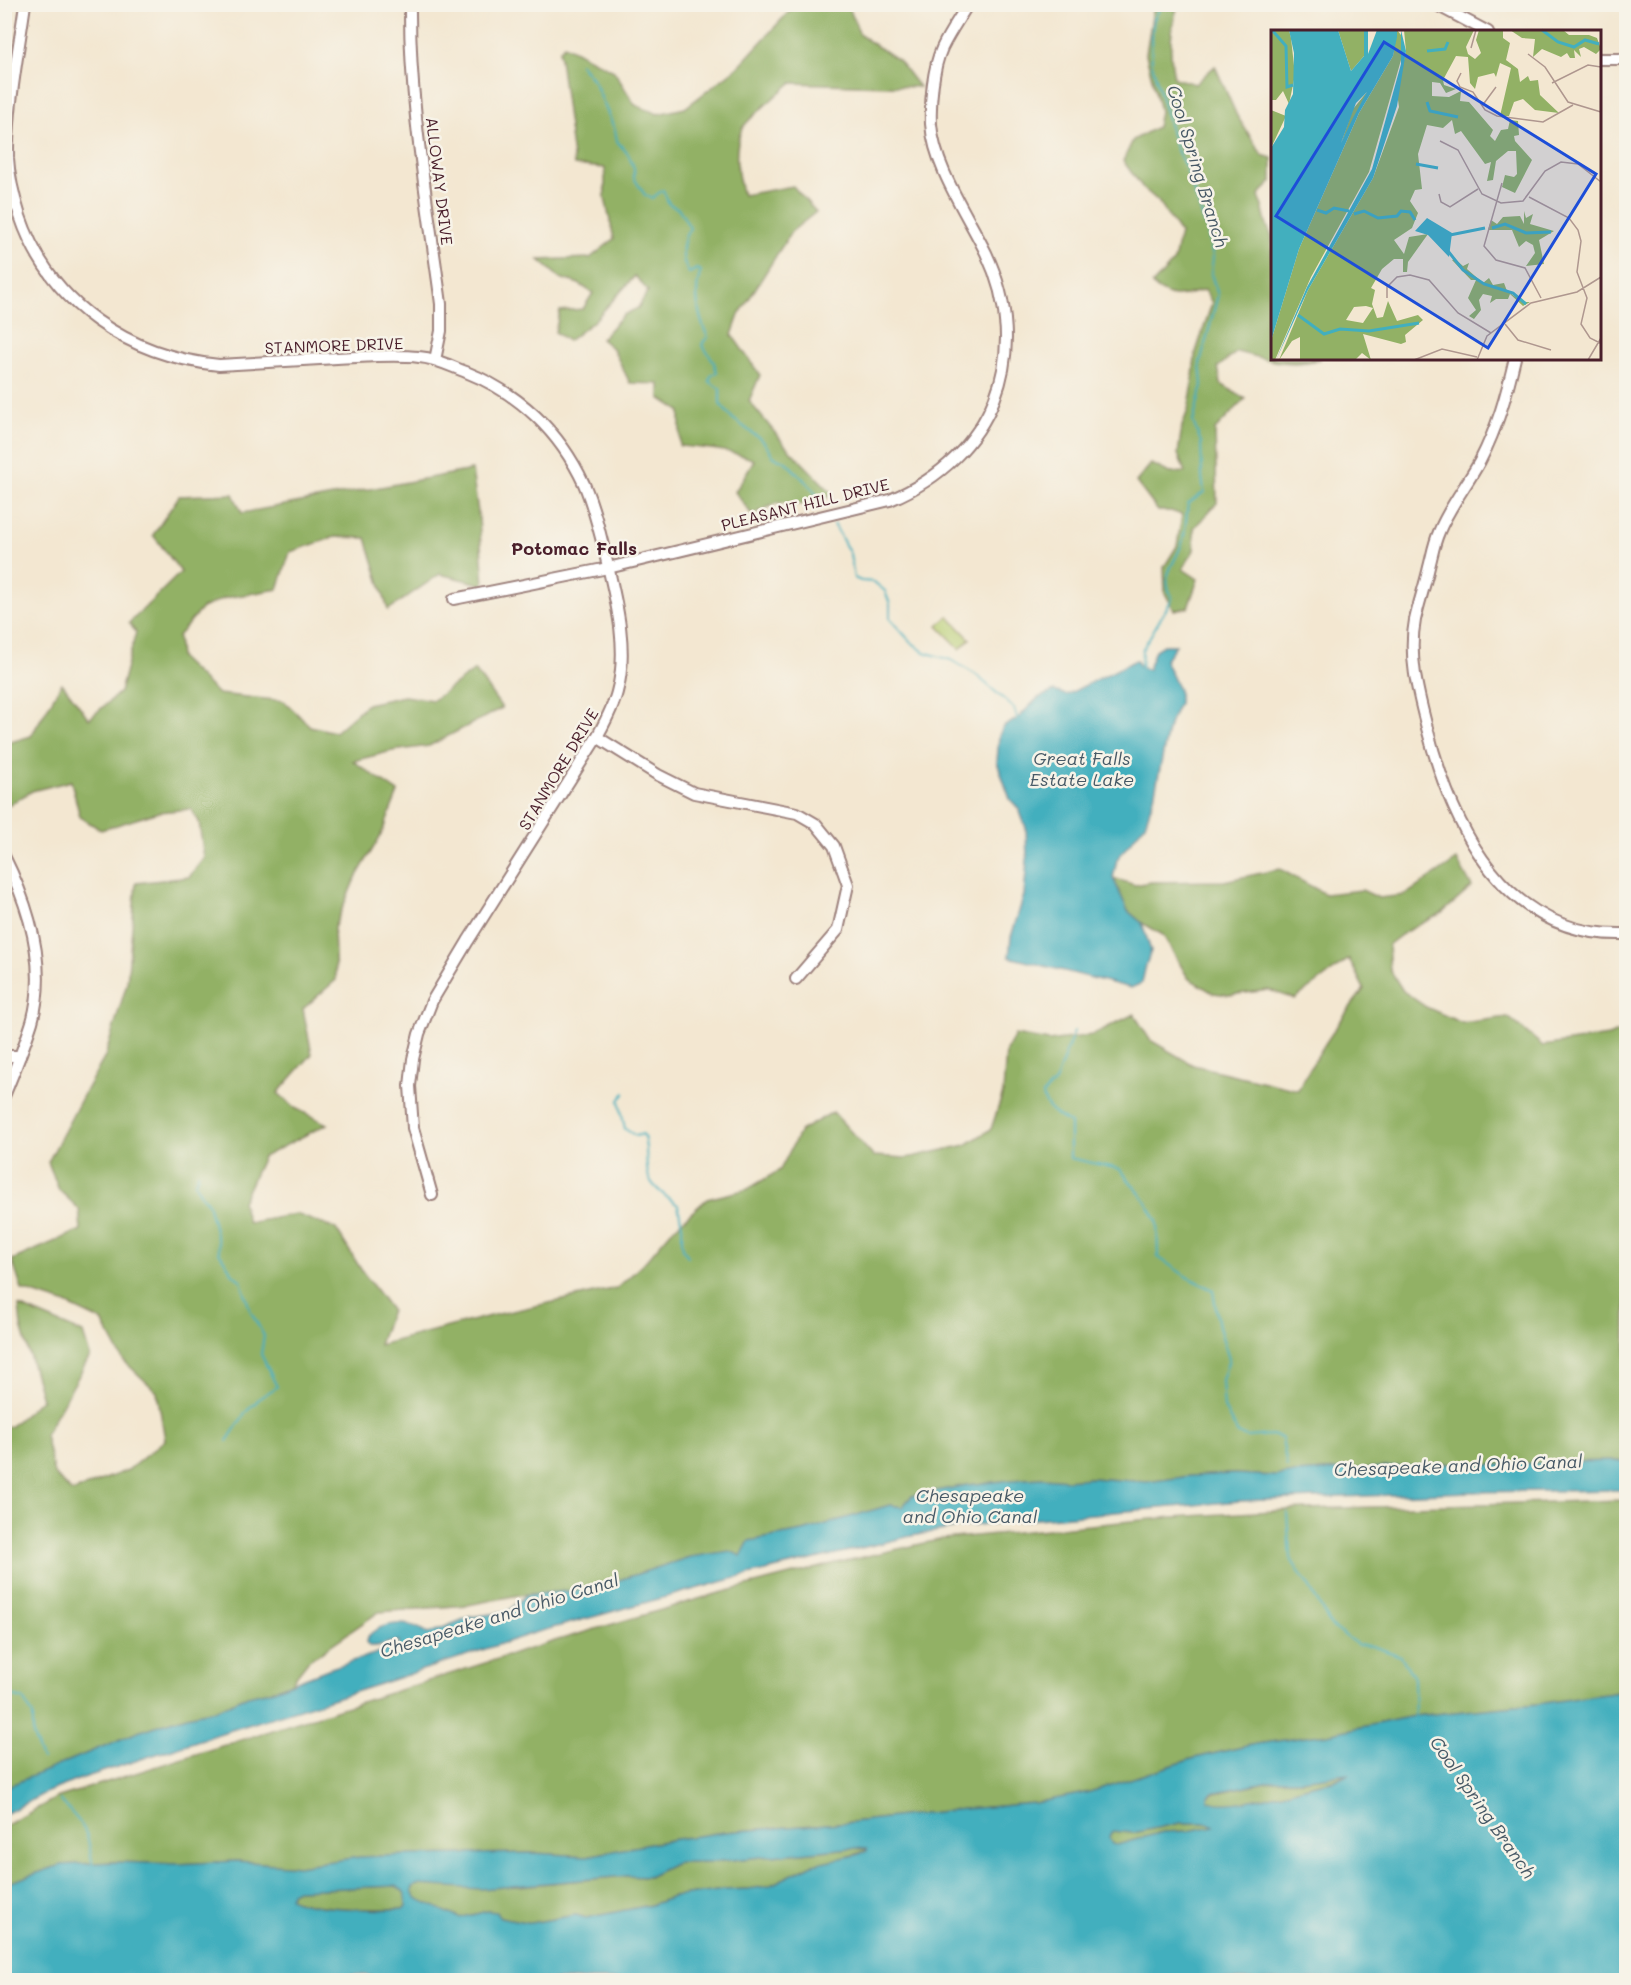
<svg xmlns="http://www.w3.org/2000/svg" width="1631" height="1985" font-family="Mali,sans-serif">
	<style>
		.green { fill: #b8ce73; stroke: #81764f; stroke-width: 1.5 }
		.forest { fill: #92b165; stroke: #6e6848; stroke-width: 1.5 }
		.water { fill: #42afbe; stroke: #466774; stroke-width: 1.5; fill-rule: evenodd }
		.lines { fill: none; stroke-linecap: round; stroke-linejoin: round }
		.stream { stroke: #42afbe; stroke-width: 2 }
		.street-casing { stroke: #9e837e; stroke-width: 14 }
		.street { stroke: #fff; stroke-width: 10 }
		.labels { text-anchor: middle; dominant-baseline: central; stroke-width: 5; stroke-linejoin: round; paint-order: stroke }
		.street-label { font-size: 16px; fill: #4a1f2b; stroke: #f7f3e8 }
		.water-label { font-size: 18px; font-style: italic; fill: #475966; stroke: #f7f3e8 }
		.neighbourhood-label { font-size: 18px; font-weight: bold; fill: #4a1f2b; stroke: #f7f3e8 }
		.inset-river { fill: none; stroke: #42afbe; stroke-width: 3 }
		.inset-road { fill: none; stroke: #af978f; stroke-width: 1.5 }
		.view { fill: #1d4ed8; fill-opacity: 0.15; stroke: #1d4ed8; stroke-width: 3 }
		.inset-edge { fill: none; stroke: #4a1f2b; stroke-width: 3 }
	</style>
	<rect width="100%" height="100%" fill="#f7f3e8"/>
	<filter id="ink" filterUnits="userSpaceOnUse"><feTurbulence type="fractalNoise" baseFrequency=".0167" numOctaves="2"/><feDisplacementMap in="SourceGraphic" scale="12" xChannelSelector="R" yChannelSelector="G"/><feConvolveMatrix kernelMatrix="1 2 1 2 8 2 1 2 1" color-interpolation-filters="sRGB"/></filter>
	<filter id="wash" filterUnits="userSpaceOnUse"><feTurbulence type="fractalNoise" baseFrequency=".008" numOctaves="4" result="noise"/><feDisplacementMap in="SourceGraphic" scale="24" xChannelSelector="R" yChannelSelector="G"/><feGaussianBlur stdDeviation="1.35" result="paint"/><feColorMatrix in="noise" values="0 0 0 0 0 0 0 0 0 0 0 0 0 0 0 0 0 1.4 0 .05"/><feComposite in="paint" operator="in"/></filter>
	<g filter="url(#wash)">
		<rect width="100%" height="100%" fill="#f3e7d1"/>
		<path class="green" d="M 948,616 L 970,639 L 960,649 L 938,626 Z"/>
		<g class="forest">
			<path d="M 796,4 L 848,5 L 860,35 L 898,60 L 919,87 L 791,83 C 782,91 745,121 742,129 C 733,148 737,176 743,195 L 793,186 L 816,212 L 791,232 L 739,315 L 732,335 L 760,375 L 749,401 L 785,445 L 833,494 L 812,505 L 777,503 L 752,515 L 735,492 L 754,460 C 731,450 706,448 680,446 L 680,411 L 660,398 L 660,384 L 630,383 L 613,349 L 601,339 L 623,315 L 638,308 L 648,291 L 635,276 L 595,320 L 568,341 L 555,332 L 560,311 L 583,309 L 593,293 L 579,284 L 560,278 L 539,260 L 590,258 L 614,239 L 605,198 L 605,168 L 574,165 L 559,51 L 564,45 L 614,71 L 635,105 L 658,114 L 685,108 L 738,67 Z"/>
			<path d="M 1154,4 L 1178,5 C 1170,29 1169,54 1174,78 L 1195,84 L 1215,66 L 1237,116 L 1262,155 L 1272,158 L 1272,182 L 1259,195 L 1267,226 L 1272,236 L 1272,358 L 1320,359 C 1292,368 1264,359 1237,352 L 1218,367 L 1221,384 L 1245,399 L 1215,430 L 1217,503 L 1194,528 L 1194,550 L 1183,569 L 1198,579 L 1188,608 L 1174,610 L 1165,593 L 1164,567 L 1177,546 L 1182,515 L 1171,511 L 1158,511 L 1136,482 L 1151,464 L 1170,473 L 1185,472 L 1178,454 L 1182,426 L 1188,410 L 1192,389 L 1195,355 L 1212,303 L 1205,290 C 1180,296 1174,302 1152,285 L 1174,261 L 1180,233 L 1158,201 L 1143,188 L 1123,161 L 1133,140 L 1157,127 L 1160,111 L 1146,54 Z"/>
			<path d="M 472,470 L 479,519 L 484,585 L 440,574 L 388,610 L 366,538 L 335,537 L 290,552 L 278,589 L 225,598 L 202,608 L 178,636 L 180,658 L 218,694 L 284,701 L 310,726 L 335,732 L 367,704 L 404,696 L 433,700 L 475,670 L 502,708 L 429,746 L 392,751 L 353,761 L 398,792 L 381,835 L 354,881 L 334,928 L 336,980 L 303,1009 L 312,1054 L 278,1093 L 295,1108 L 327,1124 L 263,1157 L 242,1202 L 248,1223 L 296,1214 L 336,1229 L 362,1271 L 391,1310 L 379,1345 L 490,1316 L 617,1288 L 643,1264 L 674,1228 L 707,1199 L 748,1189 L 780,1170 L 800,1131 L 833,1112 L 873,1156 L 907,1158 L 966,1145 L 991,1129 L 1003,1093 L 1006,1051 L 1015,1035 L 1049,1041 L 1092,1035 L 1134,1014 L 1150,1040 L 1193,1065 L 1298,1090 C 1317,1054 1339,1021 1364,989 L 1349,959 L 1295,999 L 1269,990 L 1230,995 L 1213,993 L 1188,978 L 1163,935 L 1142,923 L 1128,911 L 1113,878 L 1135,885 L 1151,882 L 1224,881 L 1280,869 L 1325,894 L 1362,890 L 1379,898 L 1405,895 L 1457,860 L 1472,887 L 1442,913 L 1405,932 L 1388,945 L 1390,970 L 1403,991 L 1426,1007 L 1462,1023 L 1508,1017 L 1543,1046 L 1608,1036 L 1626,1029 L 1626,1461 L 1558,1462 L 1497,1465 L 1435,1464 L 1296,1473 L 1276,1476 L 1234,1474 L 1191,1476 L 1147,1482 L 1091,1478 L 1067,1480 L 1042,1478 L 1012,1480 L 967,1485 L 912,1496 L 902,1507 L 890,1505 L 803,1531 L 749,1541 L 742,1556 L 690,1557 L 616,1581 L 580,1590 L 519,1595 L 468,1605 L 379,1612 L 308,1661 L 291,1683 L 274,1690 L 248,1696 L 215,1710 L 187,1716 L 138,1732 L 5,1788 L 4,1427 L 11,1426 L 42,1399 L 21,1326 L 19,1306 L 83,1333 L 90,1356 L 45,1435 L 54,1474 L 72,1492 L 128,1470 L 165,1440 L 157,1392 L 123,1360 L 102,1321 L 64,1303 L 22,1290 L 12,1260 L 81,1230 L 79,1209 L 59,1190 L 48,1162 L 87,1088 L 105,1057 L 127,983 L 136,883 L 189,877 L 204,858 L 199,822 L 191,809 L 159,812 L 101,830 L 80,817 L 71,781 L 32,791 L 5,807 L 4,744 L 31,736 L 62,683 L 89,719 L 120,692 L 136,632 L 129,623 L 181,572 L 153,535 L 179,496 L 233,494 L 242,513 Z"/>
			<path d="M 1626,1500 L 1626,1691 L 1537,1704 L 1414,1716 L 1328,1734 L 1256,1744 L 1195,1758 L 1090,1792 L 1035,1803 L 954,1810 L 853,1822 L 725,1832 L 676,1839 L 587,1856 L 532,1853 L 411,1855 L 360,1857 L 298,1866 L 237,1861 L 178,1864 L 114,1862 L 61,1865 L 5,1884 L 5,1826 L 56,1798 L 558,1640 L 712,1595 L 840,1562 L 943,1539 L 1173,1517 L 1304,1509 Z"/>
			<path d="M 1348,1774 L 1348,1775 C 1335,1781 1321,1782 1308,1786 C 1289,1791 1224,1811 1208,1801 L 1208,1797 L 1212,1794 L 1275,1780 L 1301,1780 Z"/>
			<path d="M 1180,1823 L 1208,1823 L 1215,1826 L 1188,1831 L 1163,1832 L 1117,1845 L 1111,1844 C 1108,1838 1108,1835 1113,1831 L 1133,1833 Z"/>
			<path d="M 861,1847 L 867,1849 L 866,1851 L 832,1861 L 813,1864 L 769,1886 L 749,1889 L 725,1890 L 673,1897 L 651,1905 L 586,1918 L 576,1915 L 531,1923 L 500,1917 L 488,1911 L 459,1918 L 415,1898 L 412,1892 L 413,1887 L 418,1885 L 519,1886 L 626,1876 L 648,1877 L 678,1862 L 712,1862 Z"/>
			<path d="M 396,1886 C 405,1890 407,1896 406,1906 L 403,1909 C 378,1909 310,1910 290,1898 L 291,1893 L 297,1890 Z"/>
		</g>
		<g class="water">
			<path d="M 1163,645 L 1176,645 L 1165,660 L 1179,690 L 1179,703 L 1169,725 L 1154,797 L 1145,824 L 1117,859 L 1113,878 L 1128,911 L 1142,923 L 1151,951 L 1146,965 L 1142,983 L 1131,988 L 1009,957 L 1011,937 L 1024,895 L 1027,860 L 1026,828 L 1019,809 L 1010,799 L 997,762 L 999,736 L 1003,727 L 1017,719 L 1038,698 L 1054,691 L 1066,695 L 1136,660 L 1141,668 L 1148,669 L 1155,650 Z"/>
			<path d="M 1626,1461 L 1626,1490 L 1469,1492 L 1240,1501 L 1025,1520 L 961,1527 L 911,1536 L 732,1579 L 534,1633 L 377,1685 L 215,1735 L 80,1779 L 45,1793 L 5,1814 L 5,1788 L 11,1785 L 138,1732 L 187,1716 L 215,1710 L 248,1696 L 274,1690 L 328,1669 L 399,1646 L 399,1641 C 388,1641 380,1648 369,1646 L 366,1642 L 367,1637 C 383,1620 410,1620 428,1634 L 469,1617 L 507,1612 L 526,1595 L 580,1590 L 616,1581 L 690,1557 L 730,1551 L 741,1556 L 749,1541 L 803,1531 L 890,1505 L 902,1507 L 912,1496 L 967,1485 L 1012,1480 L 1042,1478 L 1067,1480 L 1091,1478 L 1147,1482 L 1191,1476 L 1234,1474 L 1276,1476 L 1296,1473 L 1435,1464 L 1497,1465 L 1558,1462 Z"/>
			<path d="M 1626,1691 L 1626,1980 L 397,1980 C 383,1979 351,1970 340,1978 L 340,1980 L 5,1980 L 5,1884 L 61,1865 L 114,1862 L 178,1864 L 237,1861 L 298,1866 L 360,1857 L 411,1855 L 532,1853 L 587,1856 L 676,1839 L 725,1832 L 853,1822 L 954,1810 L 1035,1803 L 1090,1792 L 1195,1758 L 1256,1744 L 1328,1734 L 1414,1716 L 1537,1704 ZM 1348,1774 C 1339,1782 1321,1782 1309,1786 C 1289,1791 1224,1811 1208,1800 L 1208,1797 L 1212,1793 L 1275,1780 L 1301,1780 ZM 1180,1823 L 1208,1823 L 1214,1826 L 1188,1831 L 1163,1832 L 1117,1845 L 1112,1844 C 1108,1838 1108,1835 1113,1831 L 1133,1833 ZM 850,1848 L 867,1849 L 867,1851 L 856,1855 L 813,1864 L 769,1886 L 749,1889 L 725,1890 L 673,1897 L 651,1905 L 586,1918 L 576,1915 L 531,1923 L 500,1917 L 496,1912 L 488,1911 L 459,1918 L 416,1898 L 412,1892 L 413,1887 L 418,1885 L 481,1889 L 626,1876 L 648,1877 L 678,1862 L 712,1862 ZM 396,1886 C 405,1890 407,1896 406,1906 L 403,1909 C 379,1910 308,1910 290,1898 L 291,1893 L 297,1890 Z"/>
		</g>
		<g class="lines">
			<g class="stream">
				<path d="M 580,64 L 594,81 L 615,130 L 617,141 L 628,154 L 634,168 L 634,178 L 645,195 L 652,198 L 663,190 L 669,204 L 679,209 L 690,228 C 681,241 680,259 689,273 L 697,269 L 701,271 C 693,291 698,318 708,337 L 704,341 L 702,345 L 713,360 L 717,372 L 711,376 L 709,381 L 720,389 L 720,404 L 732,418 L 763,441 L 774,457 L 785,461 L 809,485 L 822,502"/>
				<path d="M 834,524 L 850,554 L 854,578 L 861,581 L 874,582 L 885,591 L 890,604 L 890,619 L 910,641 L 924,652 L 951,660 L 975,674 L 1014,708 L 1018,721"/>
				<path d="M 1141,670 L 1142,650 L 1172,599 C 1161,573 1172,569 1181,546 C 1186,534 1186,517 1188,504 L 1204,492 L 1202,477 L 1201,442 L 1193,422 L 1202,385 L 1200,363 L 1218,295 L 1211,274 L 1213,256 L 1208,233 L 1186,168 L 1176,148 L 1152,64 L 1151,37 L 1154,19 L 1162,4"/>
				<path d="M 1074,1031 L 1055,1082 L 1043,1094 C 1044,1109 1058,1116 1070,1123 L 1070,1158 L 1120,1169 L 1145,1200 L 1157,1221 L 1158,1257 L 1187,1277 L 1213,1290 L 1219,1327 L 1229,1359 L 1222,1380 L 1224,1408 L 1238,1434 L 1247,1437 L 1272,1435 L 1282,1438 L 1287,1467"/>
				<path d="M 625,1093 L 619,1100 L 625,1129 L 636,1136 L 643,1134 C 649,1148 644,1164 649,1178 C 653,1187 669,1199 678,1205 C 679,1212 681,1219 682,1226 C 683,1237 679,1247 688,1256"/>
				<path d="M 198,1173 L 195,1184 L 201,1195 L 208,1203 L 218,1242 L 219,1252 L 233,1274 L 241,1281 L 250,1310 L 264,1336 L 261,1354 L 277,1387 L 261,1397 L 246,1412 L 227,1441"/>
				<path d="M 1287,1512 L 1290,1558 L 1310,1588 L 1331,1626 L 1358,1645 L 1372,1646 L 1401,1656 L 1414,1678 L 1415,1719"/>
				<path d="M 4,1694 L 23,1699 L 33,1715 L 33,1736 L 42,1759"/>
				<path d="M 60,1800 C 70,1811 82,1822 87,1836 C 90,1846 90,1855 93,1865"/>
			</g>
		</g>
	</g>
	<g filter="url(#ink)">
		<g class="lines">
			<g class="street-casing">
				<g id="street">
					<path d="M 25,4 C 18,55 7,108 8,158 C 9,178 14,197 20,216 C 50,305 129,356 219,365 C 259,363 298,360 337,358 C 364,357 392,354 419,357 C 435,358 450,366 466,372 C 519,393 560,432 584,484 C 594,507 600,533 606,558 C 616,600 629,649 617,692 C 613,708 605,722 597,737 L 468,941 L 432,1001 L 419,1034 L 413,1059 L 410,1086 L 413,1128 L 432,1195"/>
					<path d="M 410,4 C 409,104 428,205 441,304 L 441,331 L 435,360"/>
					<path d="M 1435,4 L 1488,32"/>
					<path d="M 1600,59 L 1626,59"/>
					<path d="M 4,208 L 16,204"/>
					<path d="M 1515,358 C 1506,396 1498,426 1480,461 C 1467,485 1449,507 1439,532 C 1434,543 1432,556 1429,567 C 1425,585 1419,602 1415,620 C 1408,656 1418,693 1427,728 C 1453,829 1505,938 1626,934"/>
					<path d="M 454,599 L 608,568 L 890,500 C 993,457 1034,355 986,253 C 967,214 934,167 931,124 C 930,101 933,68 942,48 C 949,33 959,19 968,4"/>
					<path d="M 597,737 L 658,775 L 694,793 L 797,813 L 816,824 L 834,846 L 848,885 L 838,930 L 796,979"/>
					<path d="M 4,856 C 29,906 48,966 32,1022 C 24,1047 14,1072 4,1096"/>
					<path d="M 4,1056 L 20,1056"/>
				</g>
			</g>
			<use href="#street" class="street"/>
		</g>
	</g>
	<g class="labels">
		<g class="street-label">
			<text transform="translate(440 181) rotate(83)">ALLOWAY DRIVE</text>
			<text transform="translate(334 345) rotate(-2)">STANMORE DRIVE</text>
			<text transform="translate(805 504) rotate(-14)">PLEASANT HILL DRIVE</text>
			<text transform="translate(558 769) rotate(-59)">STANMORE DRIVE</text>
		</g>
		<g class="water-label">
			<text transform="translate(1198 166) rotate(73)">Cool Spring Branch</text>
			<text x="1082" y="758">Great Falls<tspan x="1082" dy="21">Estate Lake</tspan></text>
			<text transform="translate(1458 1465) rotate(-2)">Chesapeake and Ohio Canal</text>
			<text x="970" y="1495">Chesapeake<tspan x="970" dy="21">and Ohio Canal</tspan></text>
			<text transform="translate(499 1615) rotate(-17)">Chesapeake and Ohio Canal</text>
			<text transform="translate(1483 1807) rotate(55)">Cool Spring Branch</text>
		</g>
		<g class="neighbourhood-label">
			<text x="574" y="548">Potomac Falls</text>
		</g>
	</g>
	<g transform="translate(1271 30)">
		<rect width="330" height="330" fill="#f3e7d1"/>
		<path d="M 0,0 L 18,0 L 20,8 L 24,45 L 18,74 L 12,61 L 5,70 L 0,70 ZM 67,0 L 93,0 L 93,26 L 80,41 ZM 126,0 L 130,5 L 130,30 L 98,142 L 40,247 L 4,330 L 0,330 L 0,311 L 28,219 L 88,83 L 122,26 ZM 133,0 L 203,0 L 195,17 L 197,24 L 204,29 L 210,23 L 205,10 L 208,0 L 232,0 L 232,8 L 239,13 L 235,30 L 247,39 L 249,52 L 257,46 L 259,51 L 267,50 L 269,65 L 288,83 L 264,80 L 252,69 L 243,72 L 238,86 L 229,86 L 240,38 L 229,33 L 225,47 L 223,43 L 207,47 L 204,59 L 199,53 L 197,27 L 185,26 L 172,50 L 173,55 L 185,59 L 175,63 L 169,53 L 161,52 L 161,66 L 178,67 L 190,61 L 189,71 L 198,72 L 222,100 L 219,106 L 224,111 L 230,100 L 237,99 L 239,90 L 247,91 L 248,105 L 243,106 L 244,111 L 261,130 L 244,163 L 231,157 L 234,145 L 243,147 L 246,144 L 245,121 L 237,121 L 225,131 L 222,150 L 216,151 L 220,132 L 214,134 L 190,101 L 184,104 L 181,90 L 172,98 L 156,95 L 147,124 L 151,159 L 144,160 L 139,171 L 147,183 L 141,198 L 123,210 L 133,224 L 138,207 L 157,204 L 137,232 L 136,242 L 132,242 L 132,229 L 123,229 L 111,239 L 100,258 L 104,260 L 101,274 L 106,288 L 112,287 L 117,271 L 126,291 L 147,285 L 152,290 L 134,305 L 135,312 L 130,314 L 92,304 L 100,330 L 91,323 L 84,330 L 29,330 L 29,307 L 21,311 L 8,330 L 37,260 L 102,148 L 128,77 L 126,63 L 135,21 ZM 95,276 L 102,278 L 92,293 L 75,290 L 83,277 ZM 239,0 L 292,0 L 298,5 L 318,5 L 326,8 L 330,19 L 325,24 L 313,17 L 308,19 L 310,27 L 303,20 L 304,28 L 299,28 L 296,23 L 290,27 L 271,19 L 262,27 L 264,9 L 251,8 ZM 96,62 L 96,63 L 70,113 L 82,79 ZM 0,80 L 15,86 L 0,118 ZM 253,181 L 255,188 L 262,184 L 259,194 L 283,201 L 268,210 L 273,234 L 255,236 L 264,223 L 262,215 L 255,211 L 248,217 L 241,200 L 217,200 L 220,190 L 226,194 L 232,187 L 249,186 L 253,194 ZM 184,229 L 192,236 L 198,233 L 196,239 L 212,253 L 218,248 L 222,255 L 233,253 L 236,261 L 252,272 L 259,272 L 252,276 L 239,264 L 237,269 L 225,269 L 219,273 L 221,266 L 212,264 L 208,270 L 210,280 L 203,289 L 198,286 L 205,280 L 197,268 L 205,250 L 200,250 L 181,230 Z" fill="#92b165" fill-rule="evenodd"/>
		<path d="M 18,0 L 67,0 L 80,41 L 93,26 L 93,0 L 97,0 L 97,24 L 106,0 L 126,0 L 126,7 L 122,26 L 88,83 L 28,219 L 0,311 L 0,118 L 13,97 L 14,80 L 22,64 L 23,23 ZM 96,62 L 82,88 L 70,113 L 85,73 ZM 130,0 L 135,21 L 126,76 L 102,148 L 37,260 L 5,330 L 36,257 L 101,139 L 130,34 ZM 156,188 L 181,203 L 178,227 L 157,205 L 144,201 Z" fill="#42afbe" fill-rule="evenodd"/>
		<path class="inset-river" d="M 1,0 L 15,16 L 16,57 L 22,55M 271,0 L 287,12 L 303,17 L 314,10 L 328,14M 156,21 L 174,19 L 177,12M 156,72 L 159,81 L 187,87M 145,134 L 167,138M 46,180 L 55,183 L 63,178 L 78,181M 83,184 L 93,181 L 107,188 L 126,186 L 130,181 L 139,182 L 144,190M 221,198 L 234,194 L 255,203 L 280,202M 179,205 L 214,198M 177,221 L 192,240 L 213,254 L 242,263 L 255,274M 27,285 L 53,304 L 69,299 L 98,301 L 148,293"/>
		<path class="inset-road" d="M 200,18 L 205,0M 257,24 L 274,37 L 297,72 L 330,82M 190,43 L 186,51 L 189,57 L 202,62 L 214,80 L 226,86 L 272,92 L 302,75M 281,53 L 317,35 L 330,37M 211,76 L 225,57M 169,111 L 187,120 L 211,164 L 230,173 L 252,171 L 274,141 L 290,132 L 307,134 L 330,152M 231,153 L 213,216 L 225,230 L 254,238 L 270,268M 168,164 L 170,172 L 179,177 L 207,159M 258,167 L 298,188 L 307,200 L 310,211 L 306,242 L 316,268 L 310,294 L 319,308 L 329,313M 116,268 L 116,257 L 126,247 L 139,245 L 158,250 L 187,283 L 220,303M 234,294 L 247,310 L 280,320M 143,330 L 171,319 L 206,327M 206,330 L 216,306 L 260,273 L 306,262 L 330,247M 317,330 L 330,308"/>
		<path class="view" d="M 113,12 L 325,144 L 217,318 L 5,186 Z"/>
		<rect width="330" height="330" class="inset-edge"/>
	</g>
	<rect width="1631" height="1985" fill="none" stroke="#f7f3e8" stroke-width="24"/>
</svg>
